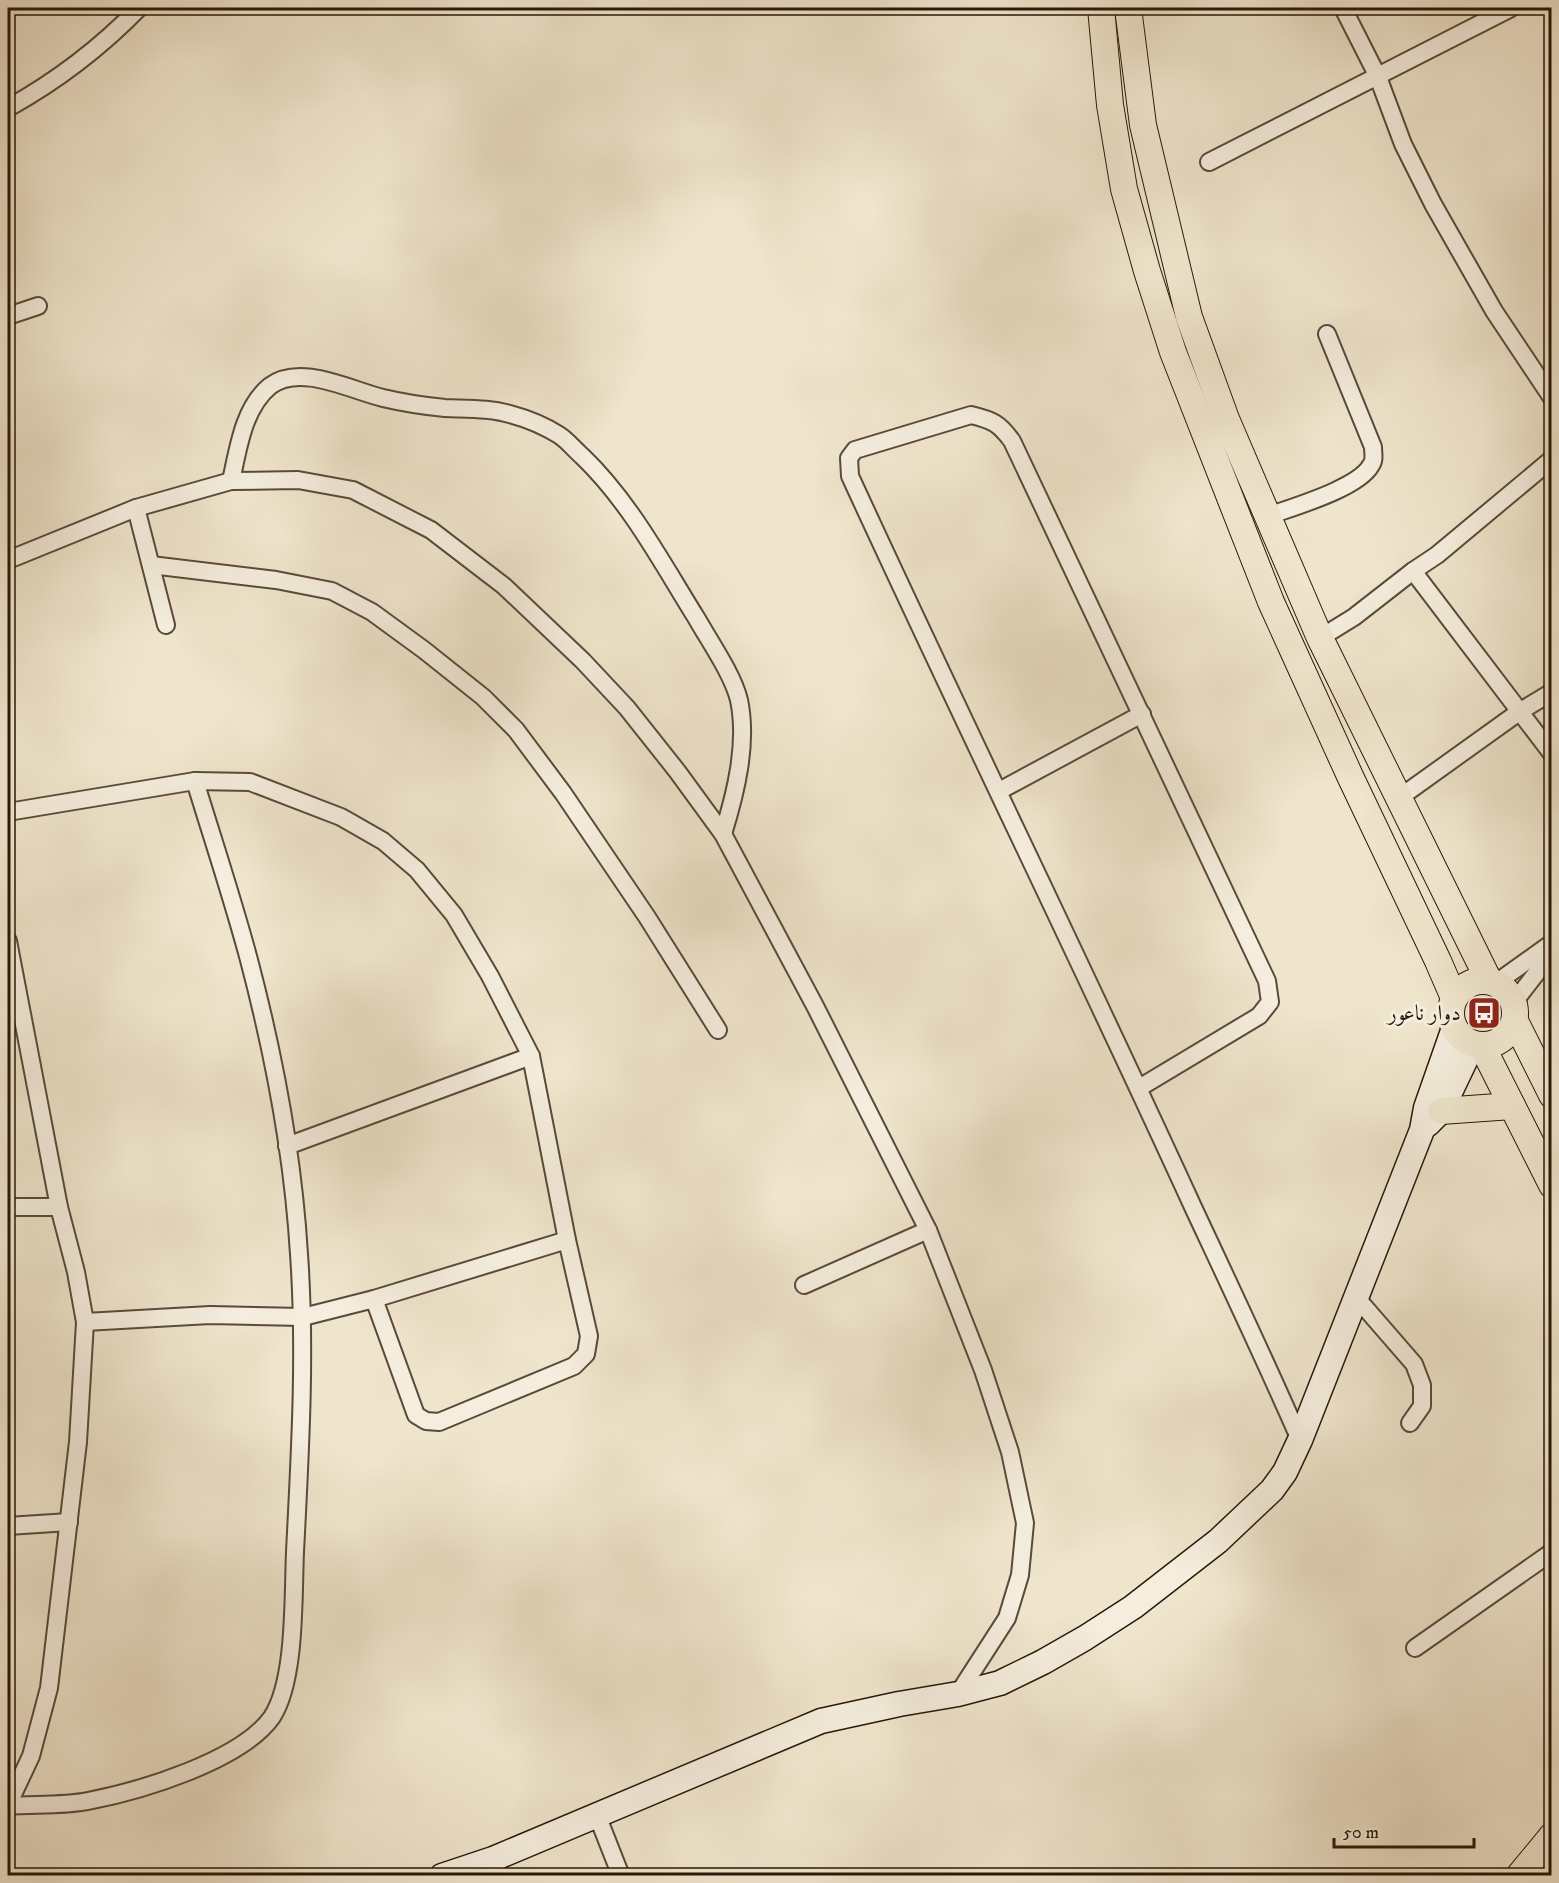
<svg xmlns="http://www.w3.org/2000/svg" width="1559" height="1883" font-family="'IM FELL DW Pica',Amiri,serif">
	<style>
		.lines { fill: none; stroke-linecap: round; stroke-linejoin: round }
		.street-casing { stroke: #5a4a3a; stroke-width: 20 }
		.secondary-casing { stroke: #291709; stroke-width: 27 }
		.primary-casing { stroke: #291709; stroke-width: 28 }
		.street { stroke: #f5eede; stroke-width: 16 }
		.secondary { stroke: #f5eede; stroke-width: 24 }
		.primary { stroke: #efe5cc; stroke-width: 26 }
		.labels { text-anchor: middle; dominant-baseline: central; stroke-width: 6; stroke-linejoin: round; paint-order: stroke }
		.poi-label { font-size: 22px; fill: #291709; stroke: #f5eede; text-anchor: end }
	</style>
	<rect width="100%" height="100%" fill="#efe5cc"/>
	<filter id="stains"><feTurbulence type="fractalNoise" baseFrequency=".00333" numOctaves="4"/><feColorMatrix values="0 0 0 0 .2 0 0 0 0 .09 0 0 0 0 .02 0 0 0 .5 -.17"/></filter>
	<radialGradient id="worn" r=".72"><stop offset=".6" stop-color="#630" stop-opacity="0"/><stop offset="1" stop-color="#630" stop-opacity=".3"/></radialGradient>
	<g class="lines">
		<g class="street-casing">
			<g id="street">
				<path d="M 1343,8 L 1378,77 L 1403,144 L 1433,204 L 1494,311 L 1552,398"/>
				<path d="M 8,108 C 55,82 101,47 139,8"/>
				<path d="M 1209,162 L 1511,8"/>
				<path d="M 8,316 L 38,306"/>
				<path d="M 231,481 C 238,450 243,408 270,386 C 300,363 350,390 383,398 C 404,403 424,406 445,408 C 468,409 491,408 513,415 C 528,419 546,427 559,435 C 567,440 575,450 582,456 C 630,502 662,563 697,619 C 710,642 733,675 739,700 C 748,743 736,792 723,834"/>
				<path d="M 136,508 L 166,625"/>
				<path d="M 1268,516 C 1293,507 1359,488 1371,465 C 1375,460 1373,453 1373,447 L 1327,334"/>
				<path d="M 8,560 L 136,508 L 231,481 L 298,480 L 353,490 L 431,530 L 504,586 L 583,661 L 627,708 L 677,771 L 723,834 L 815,1006 L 928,1230 L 983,1370 L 1010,1452 L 1025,1523 L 1020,1575 L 1007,1618 L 958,1694"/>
				<path d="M 151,565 L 276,580 L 332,591 L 372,612 L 424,650 L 483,697 L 516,730 L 563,793 L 647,917 L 718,1030"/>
				<path d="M 1413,571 L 1552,754"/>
				<path d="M 1320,638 L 1354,617 L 1413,571 L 1437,555 L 1552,459"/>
				<path d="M 999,791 L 1142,714"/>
				<path d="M 1399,798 L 1519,712 L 1552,692"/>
				<path d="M 8,812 L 195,781 L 250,782 L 341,817 L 383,841 L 417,870 L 454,915 L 490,976 L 531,1056 L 567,1240 L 374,1299 L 303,1317 L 210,1315 L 85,1322"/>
				<path d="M 8,941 L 59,1207 L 76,1272 L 85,1322 L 78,1442 L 49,1688 L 31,1756 L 8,1805"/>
				<path d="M 1496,983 L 1552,943"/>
				<path d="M 1514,1002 L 1552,953"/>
				<path d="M 1139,1088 L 1259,1016 L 1270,1002 L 1267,981 L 1012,441 C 999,423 992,420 971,415 L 855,450 L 849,458 L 850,476 C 962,720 1081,962 1193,1207 C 1229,1284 1266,1362 1300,1440"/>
				<path d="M 287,1146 L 531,1056"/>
				<path d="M 8,1207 L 59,1207"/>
				<path d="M 804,1285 L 928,1230"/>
				<path d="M 1355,1296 L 1414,1364 L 1422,1385 L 1422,1406 L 1410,1423"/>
				<path d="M 374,1299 L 416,1415 L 426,1421 L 439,1422 L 574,1366 L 586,1354 L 589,1336 L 567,1240"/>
				<path d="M 8,1526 L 69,1522"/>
				<path d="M 1415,1648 L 1552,1552"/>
				<path d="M 8,1806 C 34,1804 62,1806 88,1801 C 140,1791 241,1761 272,1717 C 296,1680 293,1597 295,1552 C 300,1453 306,1353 299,1254 C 293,1155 274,1055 249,960 C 233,900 213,840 195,781"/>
				<path d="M 597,1815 L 621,1876"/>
				<path d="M 493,1859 L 499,1876"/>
			</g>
		</g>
		<g class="secondary-casing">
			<g id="secondary">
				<path d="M 1428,1124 L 1441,1111 L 1473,1044"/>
				<path d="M 442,1876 L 493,1859 L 821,1721 L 899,1704 L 958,1694 L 1000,1683 L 1043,1662 L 1085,1638 L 1133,1607 L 1218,1541 L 1272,1490 L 1285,1472 L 1300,1440 L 1422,1130 L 1426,1108 L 1454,1028"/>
			</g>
		</g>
		<g class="primary-casing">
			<g id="primary">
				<path d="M 1101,8 L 1110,105 L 1124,189 L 1147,271 L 1173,352 L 1271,602 L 1350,776 L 1438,961 L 1454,998"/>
				<path d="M 1128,8 L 1143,125 L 1189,317 L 1226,419 L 1320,638 L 1489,981"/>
				<circle cx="1483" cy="1013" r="32"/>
				<path d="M 1515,1021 L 1552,1095"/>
				<path d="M 1482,1046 L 1552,1185"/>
				<path d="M 1441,1111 L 1512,1106"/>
				<path d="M 1519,1876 L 1552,1836"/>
			</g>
		</g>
		<use href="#street" class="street"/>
		<use href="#secondary" class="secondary"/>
		<use href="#primary" class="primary"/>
	</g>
	<defs>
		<g id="bus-square" transform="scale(1.725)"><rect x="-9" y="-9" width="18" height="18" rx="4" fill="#8f2418" stroke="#f5eede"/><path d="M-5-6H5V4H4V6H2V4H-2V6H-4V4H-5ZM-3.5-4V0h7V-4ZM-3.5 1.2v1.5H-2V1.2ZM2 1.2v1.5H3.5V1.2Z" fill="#fff"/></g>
	</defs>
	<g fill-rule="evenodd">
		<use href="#bus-square" x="1484" y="1013"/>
	</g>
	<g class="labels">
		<g class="poi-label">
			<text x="1461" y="1013">دوار ناعور</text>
		</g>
	</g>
	<rect width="1559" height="1883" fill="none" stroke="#efe5cc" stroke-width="30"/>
	<rect x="9" y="9" width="1541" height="1865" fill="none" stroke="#291709" stroke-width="3"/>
	<rect x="15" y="15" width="1529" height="1853" fill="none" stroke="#291709" stroke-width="1.5"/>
	<path d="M1334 1838v9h140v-9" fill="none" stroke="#291709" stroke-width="3"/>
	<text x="1343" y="1838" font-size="18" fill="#291709" stroke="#f5eede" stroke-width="4.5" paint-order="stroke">50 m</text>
	<rect width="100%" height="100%" filter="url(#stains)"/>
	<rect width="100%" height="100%" fill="url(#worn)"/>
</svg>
